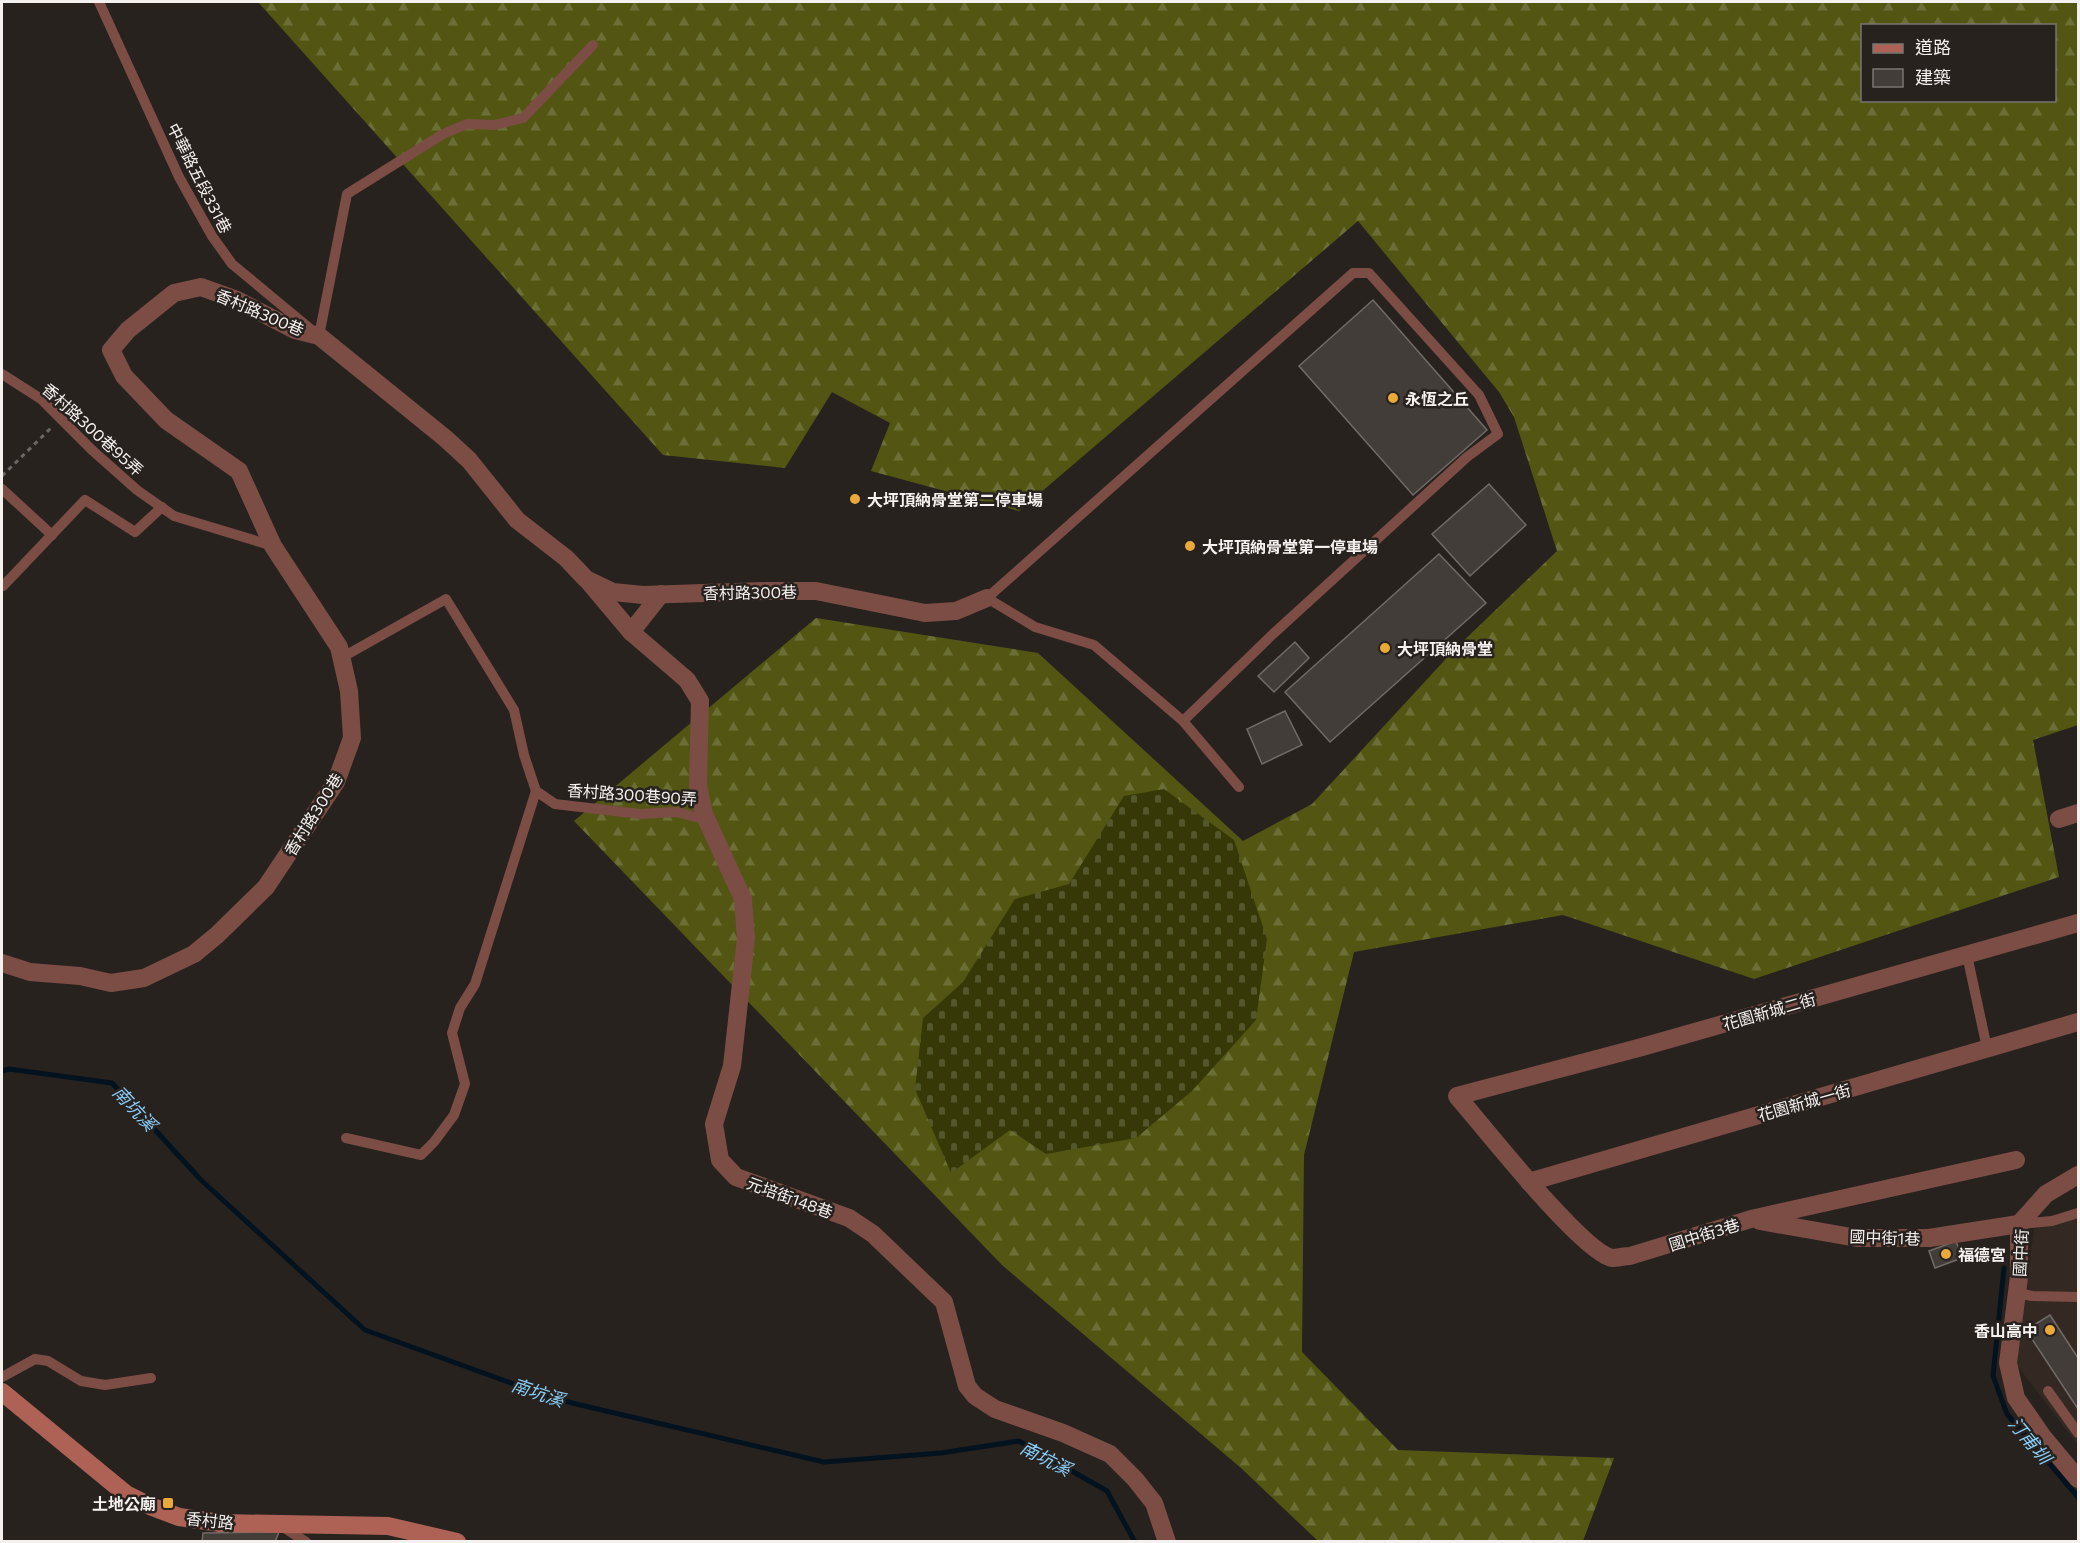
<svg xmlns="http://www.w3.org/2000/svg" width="2080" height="1543" font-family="Commissioner,'Noto Sans TC',sans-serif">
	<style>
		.built { fill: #342922 }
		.forest { fill: url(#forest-firs); fill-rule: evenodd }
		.cemetery { fill: url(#cemetery-stones) }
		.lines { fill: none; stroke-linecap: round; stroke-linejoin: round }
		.stream { stroke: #02131f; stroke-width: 5 }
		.building { fill: #433d3a; stroke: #716a67; stroke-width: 1.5 }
		.path { stroke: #6c6764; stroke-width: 3; stroke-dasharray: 4.5 4.5; stroke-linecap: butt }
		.lane { stroke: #7c4d44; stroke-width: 10 }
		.street { stroke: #7c4d44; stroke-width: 18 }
		.secondary { stroke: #ad6255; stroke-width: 18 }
		.poi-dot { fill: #eba93a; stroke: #28221f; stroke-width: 2 }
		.labels { text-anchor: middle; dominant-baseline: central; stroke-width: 5; stroke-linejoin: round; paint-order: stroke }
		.street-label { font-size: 16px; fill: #f5f1ef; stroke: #28221f }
		.poi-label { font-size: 16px; font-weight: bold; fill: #f5f1ef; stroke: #28221f; text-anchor: start }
		.water-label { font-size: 18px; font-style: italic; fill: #88cefa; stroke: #28221f }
	</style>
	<defs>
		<pattern id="forest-firs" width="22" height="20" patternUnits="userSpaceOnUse" patternTransform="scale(1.5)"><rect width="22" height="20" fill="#525612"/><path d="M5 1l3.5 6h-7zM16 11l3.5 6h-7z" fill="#6c6f35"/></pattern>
		<pattern id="cemetery-stones" width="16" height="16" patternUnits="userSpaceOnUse" patternTransform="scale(1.5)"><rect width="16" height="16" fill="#363907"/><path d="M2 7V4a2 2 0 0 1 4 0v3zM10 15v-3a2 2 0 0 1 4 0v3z" fill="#54562b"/></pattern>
	</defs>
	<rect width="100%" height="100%" fill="#28221f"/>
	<path class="built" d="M 2078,1216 L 2078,1445 L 2016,1364 L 2034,1229 Z"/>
	<path class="forest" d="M 258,2 L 2078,2 L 2078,725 L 2033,740 L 2059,877 L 1754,979 L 1563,915 L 1354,952 L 1304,1155 L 1302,1352 L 1398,1450 L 1614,1458 L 1583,1541 L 1318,1541 L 1241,1468 L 1002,1265 L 574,821 L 816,618 L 1038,653 L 1243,841 L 1312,804 L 1455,649 L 1557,551 L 1514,417 L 1499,392 L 1358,221 L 1019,511 L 871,471 L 890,423 L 832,392 L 785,468 L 663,455 ZM 1862,26 L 2054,26 L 2054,100 L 1862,100 Z"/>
	<path class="cemetery" d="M 1164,789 L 1234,840 L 1267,939 L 1256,1020 L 1192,1091 L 1136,1138 L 1046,1154 L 1010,1130 L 951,1173 L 915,1089 L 923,1018 L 963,982 L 1015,899 L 1069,884 L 1124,796 Z"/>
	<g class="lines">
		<g class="stream">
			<path d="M 2,1071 L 9,1069 L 112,1083 L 201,1180 L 365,1330 L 555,1399 L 824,1462 L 941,1453 L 1019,1441 L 1107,1491 L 1135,1542"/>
			<path d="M 2004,1268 L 1993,1376 L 2007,1414 L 2078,1497"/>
		</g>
	</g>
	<g class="building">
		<path d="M 1373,300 L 1487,430 L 1413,495 L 1299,366 Z"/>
		<path d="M 1489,484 L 1526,525 L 1470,576 L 1432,534 Z"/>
		<path d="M 1439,554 L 1486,603 L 1330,742 L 1285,692 Z"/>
		<path d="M 1295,642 L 1309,658 L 1274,692 L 1258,676 Z"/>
		<path d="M 1285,711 L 1302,745 L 1262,764 L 1247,729 Z"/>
		<path d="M 1956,1241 L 1962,1258 L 1935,1268 L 1929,1251 Z"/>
		<path d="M 2050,1315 L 2078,1358 L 2078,1409 L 2026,1330 Z"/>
		<path d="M 279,1532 L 275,1542 L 202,1542 L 203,1533 Z"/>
	</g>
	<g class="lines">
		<path class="path" d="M 2,476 L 51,428"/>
		<g class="lane">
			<path d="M 99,2 L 179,177 L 212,236 L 232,264 L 319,336 L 347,194 L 443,134 L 467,124 L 494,125 L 523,118 L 593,45"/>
			<path d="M 2,374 L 41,399 L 92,450 L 137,490 L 174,516 L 273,546"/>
			<path d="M 2,489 L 52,535"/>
			<path d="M 3,586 L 85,500 L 135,532 L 162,507"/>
			<path d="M 341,658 L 446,599 L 514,710 L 524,755 L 536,791 L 555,804 L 640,814 L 677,812 L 695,817 L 704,814"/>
			<path d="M 1183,721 L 1273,634 L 1467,457 L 1498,434 L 1479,395 L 1369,273 L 1353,273 L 987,598 L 1035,627 L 1094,645 L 1183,721 L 1239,787"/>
			<path d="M 1967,955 L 1987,1048"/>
			<path d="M 346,1138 L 421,1155 L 434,1142 L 454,1115 L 465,1084 L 452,1033 L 460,1008 L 475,984 L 536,791"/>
			<path d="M 2020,1224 L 2052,1221 L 2078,1213"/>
			<path d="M 2017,1293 L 2032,1296 L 2078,1297"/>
			<path d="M 2,1377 L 35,1359 L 48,1361 L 81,1381 L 105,1385 L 151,1378"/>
			<path d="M 2048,1391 L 2078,1433"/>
			<path d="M 283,1527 L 306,1542"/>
		</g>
		<g class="street">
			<path d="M 589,582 L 631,632 L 687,680 L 700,701 L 698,785 L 704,814 L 743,899 L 746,938 L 732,1066 L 714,1124 L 720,1160 L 736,1177 L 849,1218 L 873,1234 L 944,1302 L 967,1386 L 975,1396 L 995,1409 L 1063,1433 L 1110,1454 L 1135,1479 L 1154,1503 L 1167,1542"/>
			<path d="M 631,632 L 661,594"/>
			<path d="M 2059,819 L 2078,813"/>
			<path d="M 2,963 L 30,972 L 80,976 L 111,983 L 144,978 L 194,954 L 217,935 L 266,887 L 336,782 L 352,738 L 349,691 L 339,647 L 273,546 L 239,471 L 166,420 L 124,376 L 111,350 L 128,330 L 174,293 L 201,287 L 237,300 L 295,330 L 319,336 L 445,438 L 469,460 L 517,520 L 566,558 L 586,579 L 613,592 L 643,595 L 767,591 L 816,591 L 925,613 L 956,611 L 987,598"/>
			<path d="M 2016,1160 L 1751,1219 L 1630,1256 C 1625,1256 1617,1258 1612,1258 C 1582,1252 1482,1125 1457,1096 L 1642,1047 L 2078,923"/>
			<path d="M 2078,1175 L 2046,1194 L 2019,1224 L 2019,1277 L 2008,1363 L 2016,1398 L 2043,1437 L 2078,1479"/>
			<path d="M 1529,1182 L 2078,1022"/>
			<path d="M 1760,1221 L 1857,1238 L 1929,1238 L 2019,1224"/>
		</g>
		<path class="secondary" d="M 2,1392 L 126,1494 L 150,1506 L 179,1517 L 220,1523 L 388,1526 L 457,1542"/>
	</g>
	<g class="poi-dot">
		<circle cx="1393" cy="398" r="6"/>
		<circle cx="855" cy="499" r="6"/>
		<circle cx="1190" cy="546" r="6"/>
		<circle cx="1385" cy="648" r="6"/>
		<circle cx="1946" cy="1254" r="6"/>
		<circle cx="2050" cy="1330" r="6"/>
		<rect x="162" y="1497" width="12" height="12" rx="3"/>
	</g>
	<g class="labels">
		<g class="street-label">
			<text transform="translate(200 178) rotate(63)">中華路五段331巷</text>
			<text transform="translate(260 312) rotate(23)">香村路300巷</text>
			<text transform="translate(93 429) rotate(42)">香村路300巷95弄</text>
			<text transform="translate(750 592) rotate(-1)">香村路300巷</text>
			<text transform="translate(632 794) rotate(4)">香村路300巷90弄</text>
			<text transform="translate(313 814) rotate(-58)">香村路300巷</text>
			<text transform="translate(1769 1011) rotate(-16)">花園新城二街</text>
			<text transform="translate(1804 1102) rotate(-16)">花園新城一街</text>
			<text transform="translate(790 1197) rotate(20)">元培街148巷</text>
			<text transform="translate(1704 1234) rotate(-17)">國中街3巷</text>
			<text transform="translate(1885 1237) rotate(2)">國中街1巷</text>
			<text transform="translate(2020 1253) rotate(-87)">國中街</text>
			<text transform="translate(210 1520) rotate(6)">香村路</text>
		</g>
		<g class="poi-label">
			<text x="1405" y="398">永恆之丘</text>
			<text x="867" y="499">大坪頂納骨堂第二停車場</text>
			<text x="1202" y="546">大坪頂納骨堂第一停車場</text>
			<text x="1397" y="648">大坪頂納骨堂</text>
			<text x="1958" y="1254">福德宮</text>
			<text x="2038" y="1330" text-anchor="end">香山高中</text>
			<text x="156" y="1503" text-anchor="end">土地公廟</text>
		</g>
		<g class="water-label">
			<text transform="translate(135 1108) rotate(47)">南坑溪</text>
			<text transform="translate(538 1392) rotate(18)">南坑溪</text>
			<text transform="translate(2030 1440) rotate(50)">汀甫圳</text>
			<text transform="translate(1046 1458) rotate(27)">南坑溪</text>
		</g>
	</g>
	<rect width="2080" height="1543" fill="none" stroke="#f5f1ef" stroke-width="6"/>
	<rect x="1861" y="24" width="195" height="78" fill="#28221f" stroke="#7a7572" stroke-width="1.5"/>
	<rect x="1873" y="44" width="30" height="9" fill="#ad6255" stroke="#7a7572" stroke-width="1.5"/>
	<text x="1915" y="54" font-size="18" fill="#f5f1ef">道路</text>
	<rect x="1873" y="69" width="30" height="18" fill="#433d3a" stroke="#7a7572" stroke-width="1.5"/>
	<text x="1915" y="84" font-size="18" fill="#f5f1ef">建築</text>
</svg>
